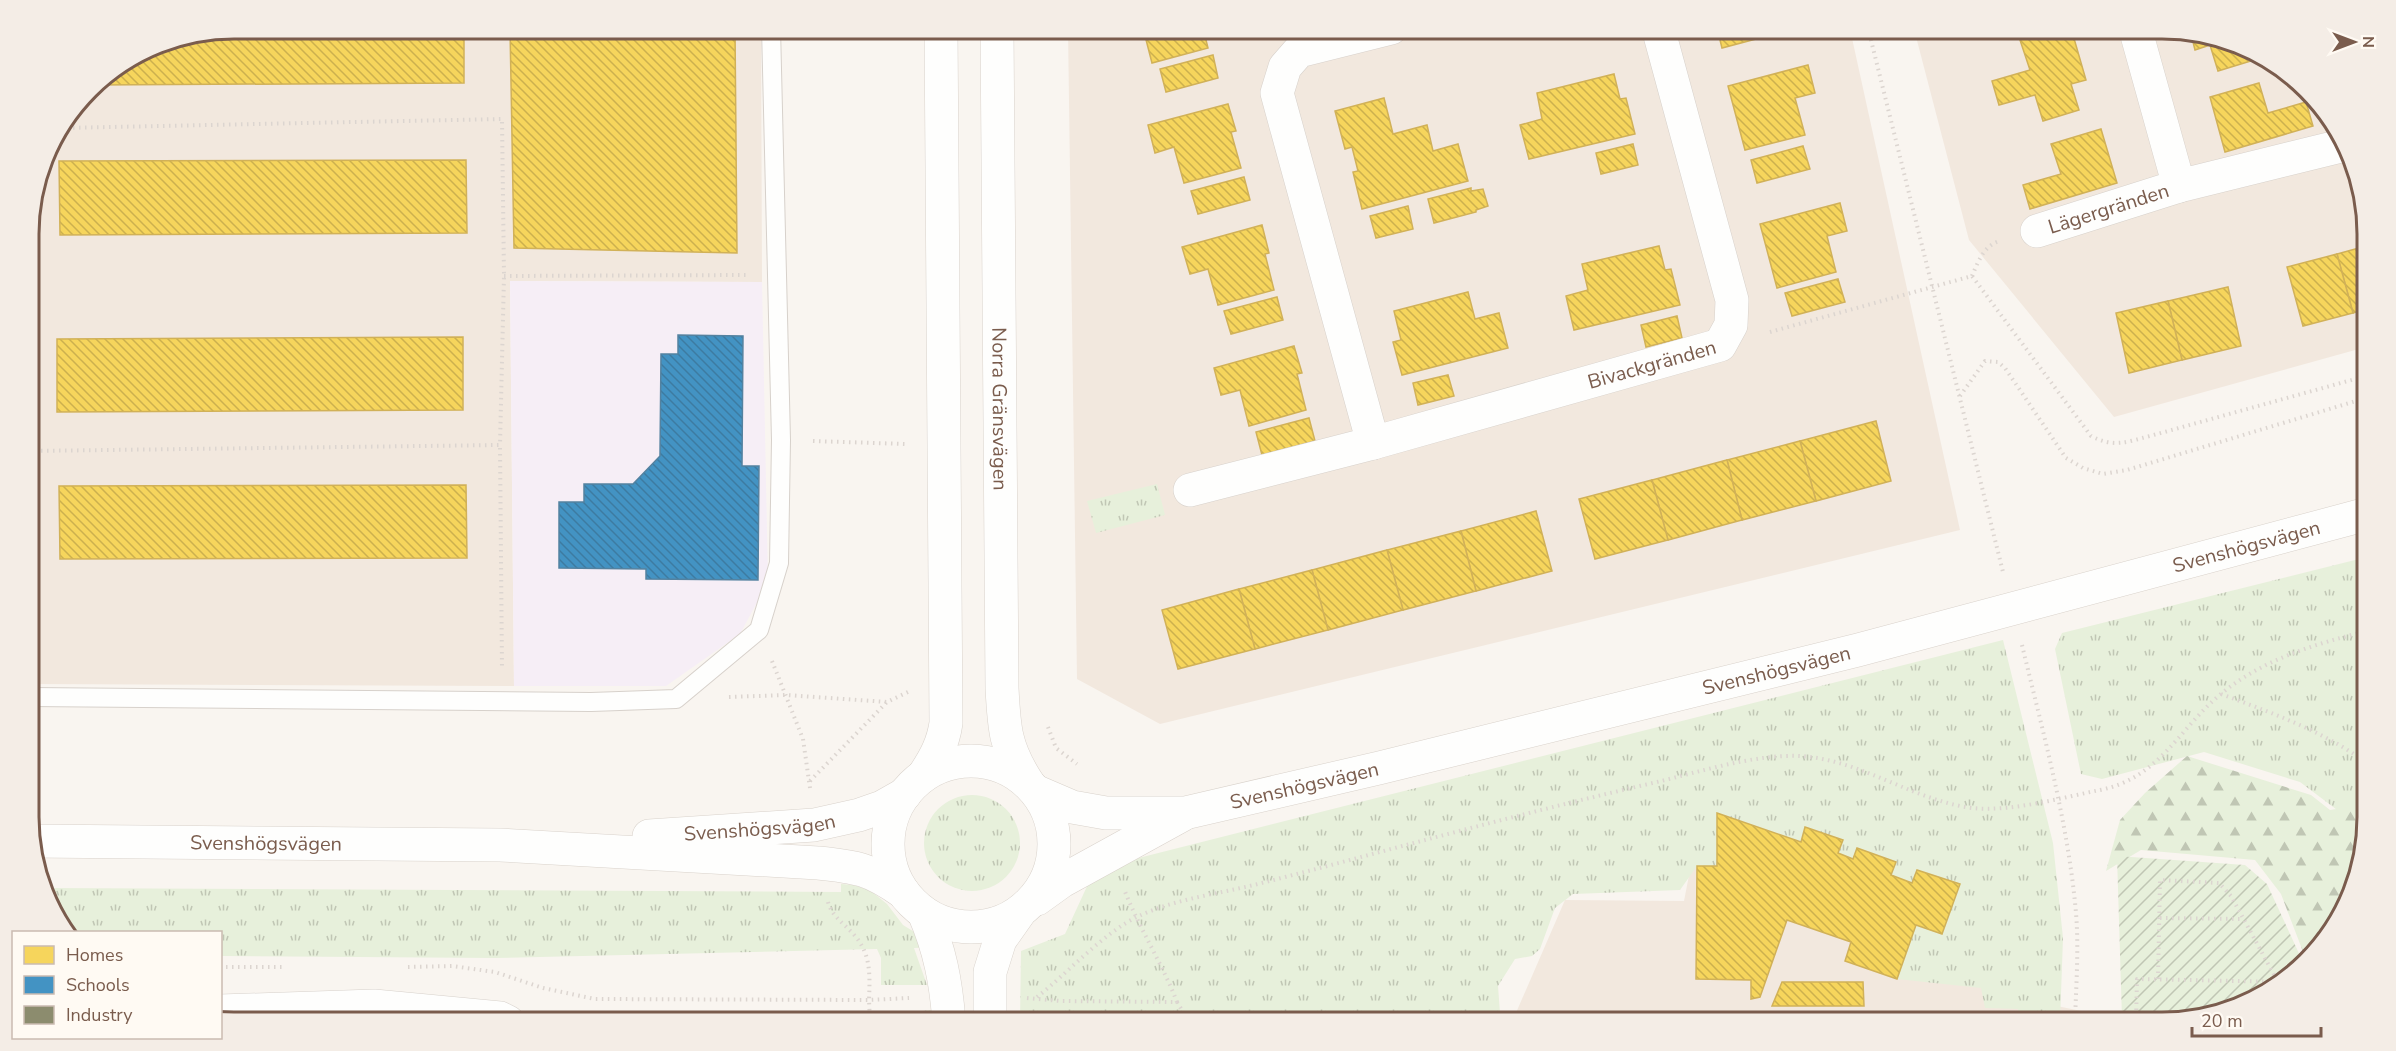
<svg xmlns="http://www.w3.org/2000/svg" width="2396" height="1051" font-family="'Nunito Sans',sans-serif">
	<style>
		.residential { fill: #f2e8de }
		.education { fill: #f6eef6 }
		.grass { fill: url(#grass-tufts) }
		.forest { fill: url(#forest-firs) }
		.garden { fill: url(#garden-furrows) }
		.homes { fill: url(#homes-back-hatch); stroke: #d1b158; stroke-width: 1.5 }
		.schools { fill: url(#schools-back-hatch); stroke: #5482a0; stroke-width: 1.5 }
		.industry { fill: url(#industry-back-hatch); stroke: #877e64; stroke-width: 1.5 }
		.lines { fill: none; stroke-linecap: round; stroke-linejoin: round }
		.lane-casing { stroke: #d7d1cb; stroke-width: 20 }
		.street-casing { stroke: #d7d1cb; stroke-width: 34 }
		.secondary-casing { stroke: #d9d2cb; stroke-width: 34 }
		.path { stroke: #dcd5d0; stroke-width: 4; stroke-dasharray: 1.5 4.5; stroke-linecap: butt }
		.lane { stroke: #fefefd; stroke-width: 18 }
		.street { stroke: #fefefd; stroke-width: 33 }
		.secondary { stroke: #fefefd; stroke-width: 33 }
		.labels { text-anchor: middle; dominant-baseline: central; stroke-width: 6; stroke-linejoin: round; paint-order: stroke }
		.street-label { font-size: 20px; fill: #7a5c4d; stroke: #fffaf3 }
		.rim { fill: none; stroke: #7a5c4d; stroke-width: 3 }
	</style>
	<defs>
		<pattern id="grass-tufts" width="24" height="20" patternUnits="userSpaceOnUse" patternTransform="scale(1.5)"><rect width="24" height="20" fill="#e7f0db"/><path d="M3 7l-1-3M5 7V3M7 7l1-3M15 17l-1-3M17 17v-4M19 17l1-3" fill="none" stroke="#c0c6b4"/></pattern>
		<pattern id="forest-firs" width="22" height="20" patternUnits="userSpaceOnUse" patternTransform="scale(1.5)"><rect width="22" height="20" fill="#e7f0db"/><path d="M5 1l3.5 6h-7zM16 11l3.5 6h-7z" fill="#c0c6b4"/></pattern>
		<pattern id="garden-furrows" width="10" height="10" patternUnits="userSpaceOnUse" patternTransform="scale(1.5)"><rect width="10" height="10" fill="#e7f0db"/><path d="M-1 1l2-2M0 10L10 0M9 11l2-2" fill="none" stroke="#c0c6b4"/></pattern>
		<pattern id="homes-back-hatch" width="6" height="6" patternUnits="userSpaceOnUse" patternTransform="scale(1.5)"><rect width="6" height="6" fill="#f6d55c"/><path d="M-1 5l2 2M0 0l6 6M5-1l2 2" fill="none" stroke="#ccb04e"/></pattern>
		<pattern id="schools-back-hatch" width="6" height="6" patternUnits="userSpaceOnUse" patternTransform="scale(1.5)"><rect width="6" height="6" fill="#4393c3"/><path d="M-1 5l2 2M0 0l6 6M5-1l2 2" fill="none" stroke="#3d7ba1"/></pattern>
		<pattern id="industry-back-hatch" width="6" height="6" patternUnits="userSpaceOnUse" patternTransform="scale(1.5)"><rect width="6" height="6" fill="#8c8c6e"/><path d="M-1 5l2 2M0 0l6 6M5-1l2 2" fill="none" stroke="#727058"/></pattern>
	</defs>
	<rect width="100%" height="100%" fill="#f9f5f0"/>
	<g class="residential">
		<path d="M 2162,28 L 2241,44 L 2325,109 L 2366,207 L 2366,347 L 2114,417 L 1969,240 L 1914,29 Z"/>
		<path d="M 234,29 L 761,29 L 762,282 L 510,281 L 514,686 L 30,684 L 29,220 L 50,143 L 98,80 L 155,44 Z"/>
		<path d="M 1068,29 L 1850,29 L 1960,530 L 1160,724 L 1077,679 Z"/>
		<path d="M 1706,788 L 1994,858 L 1998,994 L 2121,1019 L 2166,1022 L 1512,1022 L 1565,900 L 1684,901 Z"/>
	</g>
	<path class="education" d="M 510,281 L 762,282 L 768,582 L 740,634 L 666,686 L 514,686 Z"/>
	<g class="grass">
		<path d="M 1157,484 L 1165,515 L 1096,533 L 1087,501 Z"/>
		<path d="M 2367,557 L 2367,818 L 2365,831 L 2300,782 L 2204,752 L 2102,779 L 2081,774 L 2055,649 L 2062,633 Z"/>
		<path d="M 2003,640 L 2053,843 L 2063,938 L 2060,1022 L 2019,1022 L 2018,1009 L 1985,1008 L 1981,988 L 1897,979 L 1916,925 L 1942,934 L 1959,884 L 1917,870 L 1912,883 L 1891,875 L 1896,862 L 1857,848 L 1853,859 L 1838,853 L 1842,840 L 1806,827 L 1801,842 L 1717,813 L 1717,866 L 1697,866 L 1680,890 L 1573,894 L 1555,908 L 1540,949 L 1532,956 L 1515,959 L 1498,986 L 1500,1013 L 1445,1020 L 1401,1015 L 1213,1018 L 1210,1022 L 1020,1022 L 1021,951 L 1065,934 L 1095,869 Z"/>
		<circle cx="972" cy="843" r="48"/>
		<path d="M 841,884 L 854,885 L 871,891 L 887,904 L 903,925 L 939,947 L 914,948 L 927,985 L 881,985 L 881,958 L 877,949 L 495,958 L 221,956 L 220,932 L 67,932 L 48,888 L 841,892 Z"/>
		<path d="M 932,1010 L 934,1022 L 882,1022 L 882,1015 Z"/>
	</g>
	<path class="forest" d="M 2187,756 L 2311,795 L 2330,810 L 2349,807 L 2367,822 L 2352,896 L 2305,957 L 2281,894 L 2255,860 L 2141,850 L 2106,871 L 2120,820 L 2145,793 Z"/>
	<path class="garden" d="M 2117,856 L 2245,865 L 2267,884 L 2302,960 L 2287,980 L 2229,1011 L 2175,1022 L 2122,1019 Z"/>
	<g class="homes">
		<path d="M 234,28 L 464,28 L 464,83 L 94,85 L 98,80 L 155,44 Z"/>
		<path d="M 510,28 L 735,28 L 737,253 L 514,248 Z"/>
		<path d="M 1143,28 L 1203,28 L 1208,48 L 1152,63 Z"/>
		<path d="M 1717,28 L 1773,28 L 1775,34 L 1722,48 Z"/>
		<path d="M 2059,28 L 2071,28 L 2086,80 L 2071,84 L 2079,110 L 2043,121 L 2035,95 L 1999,105 L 1992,81 L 2030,70 L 2020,40 Z"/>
		<path d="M 2191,34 L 2241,44 L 2252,53 L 2254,60 L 2218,71 L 2210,45 L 2195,50 Z"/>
		<path d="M 1213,55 L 1218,78 L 1166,92 L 1160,69 Z"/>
		<path d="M 1808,65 L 1815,93 L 1795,98 L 1805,135 L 1745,150 L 1728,86 Z"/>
		<path d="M 1614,74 L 1620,99 L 1626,98 L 1635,134 L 1529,159 L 1520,125 L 1542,119 L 1537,93 Z"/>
		<path d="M 2259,83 L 2268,113 L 2306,102 L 2313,126 L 2225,152 L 2210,97 Z"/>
		<path d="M 1384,98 L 1393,134 L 1427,125 L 1433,151 L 1458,144 L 1468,181 L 1362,209 L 1353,172 L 1358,171 L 1352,147 L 1345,149 L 1335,111 Z"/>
		<path d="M 1228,104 L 1236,131 L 1231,132 L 1241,168 L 1184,183 L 1174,147 L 1155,153 L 1148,125 Z"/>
		<path d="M 2101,129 L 2117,183 L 2030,209 L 2023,185 L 2061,174 L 2051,144 Z"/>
		<path d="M 1633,144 L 1638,165 L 1601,174 L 1596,153 Z"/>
		<path d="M 1803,146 L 1810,169 L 1757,183 L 1751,160 Z"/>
		<path d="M 466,160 L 467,233 L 60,235 L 59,161 Z"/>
		<path d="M 1244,177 L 1250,200 L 1198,214 L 1191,191 Z"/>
		<path d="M 1471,188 L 1471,191 L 1483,189 L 1488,206 L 1476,210 L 1476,212 L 1434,223 L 1428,199 Z"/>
		<path d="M 1840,203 L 1847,231 L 1827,236 L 1836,272 L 1777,288 L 1760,224 Z"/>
		<path d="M 1408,206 L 1413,229 L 1376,238 L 1370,216 Z"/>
		<path d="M 1262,225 L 1269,253 L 1265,254 L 1274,290 L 1218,305 L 1208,269 L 1190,274 L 1182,247 Z"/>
		<path d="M 1659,246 L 1665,270 L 1671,269 L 1680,305 L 1574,330 L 1566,296 L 1588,290 L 1582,264 Z"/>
		<path d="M 2366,246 L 2366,309 L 2353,313 L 2337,254 Z"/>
		<path d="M 2337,254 L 2353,313 L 2303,326 L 2287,267 Z"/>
		<path d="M 1838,279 L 1845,302 L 1792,316 L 1785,293 Z"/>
		<path d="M 2228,287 L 2241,346 L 2182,360 L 2168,301 Z"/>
		<path d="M 1468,292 L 1475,319 L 1499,313 L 1508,348 L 1402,375 L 1393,342 L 1401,340 L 1394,311 Z"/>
		<path d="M 1277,297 L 1283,320 L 1231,334 L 1224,311 Z"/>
		<path d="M 2168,301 L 2182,360 L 2129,373 L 2116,313 Z"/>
		<path d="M 1677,316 L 1682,338 L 1646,347 L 1641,325 Z"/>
		<path d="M 463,337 L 463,410 L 57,412 L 57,339 Z"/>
		<path d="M 1294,346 L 1302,373 L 1297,374 L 1306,410 L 1249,426 L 1240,390 L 1221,395 L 1214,368 Z"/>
		<path d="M 1448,375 L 1454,396 L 1418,405 L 1413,383 Z"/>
		<path d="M 1309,418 L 1315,441 L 1262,455 L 1256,432 Z"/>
		<path d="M 1876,421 L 1891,481 L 1816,501 L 1800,441 Z"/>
		<path d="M 1800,441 L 1816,501 L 1742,520 L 1727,460 Z"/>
		<path d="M 1727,460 L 1742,520 L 1668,540 L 1652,480 Z"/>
		<path d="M 1652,480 L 1668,540 L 1595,559 L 1579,499 Z"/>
		<path d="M 466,485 L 467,558 L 60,559 L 59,486 Z"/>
		<path d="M 1536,511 L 1552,571 L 1476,591 L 1461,531 Z"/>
		<path d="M 1461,531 L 1476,591 L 1403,610 L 1387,550 Z"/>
		<path d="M 1387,550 L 1403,610 L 1328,630 L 1312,570 Z"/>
		<path d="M 1312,570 L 1328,630 L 1255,649 L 1239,589 Z"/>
		<path d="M 1239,589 L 1255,649 L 1178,669 L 1162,610 Z"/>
		<path d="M 1717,813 L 1801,842 L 1805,827 L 1843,840 L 1838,853 L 1853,859 L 1857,848 L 1896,862 L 1891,875 L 1912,883 L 1917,870 L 1960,884 L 1942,934 L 1916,925 L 1897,979 L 1845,961 L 1851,942 L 1787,920 L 1760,997 L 1751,999 L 1751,980 L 1696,979 L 1697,866 L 1717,866 Z"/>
		<path d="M 1782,982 L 1863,982 L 1864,1006 L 1772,1006 Z"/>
	</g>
	<path class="schools" d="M 678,335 L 743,336 L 742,466 L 759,466 L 758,580 L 646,579 L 646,569 L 559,568 L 559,502 L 584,502 L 584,484 L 633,484 L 660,456 L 661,354 L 678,354 Z"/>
	<rect class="industry" x="1957" y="1020" width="44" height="2"/>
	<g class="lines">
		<g class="lane-casing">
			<path id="lane" d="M 30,697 L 591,702 L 676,699 L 759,630 L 779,563 L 781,440 L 771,28"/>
		</g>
		<g class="street-casing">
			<g id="street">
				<path id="s1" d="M 1391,28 L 1299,51 L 1285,67 L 1277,93 L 1373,443 L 1720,345 L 1731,325 L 1732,300 L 1658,28"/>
				<path d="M 2135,28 L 2179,186 L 2341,146"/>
				<path id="s2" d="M 2037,231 L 2179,186"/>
				<path d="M 1190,490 L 1373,443"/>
				<path d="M 220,1011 L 374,1006 L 500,1018 L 508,1022"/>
			</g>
		</g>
		<g class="secondary-casing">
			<g id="secondary">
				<path id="s3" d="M 997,28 L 1002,688 C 1004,728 1005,748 1028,783"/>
				<circle cx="971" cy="844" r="83"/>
				<path d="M 924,775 C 935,758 943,744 946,723 L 941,28"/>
				<path id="s4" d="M 1037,792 L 1072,807 L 1106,813 L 1185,813 L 1379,768 L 1858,650 L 2367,514"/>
				<path id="s5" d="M 649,836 L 814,825 L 859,815 L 882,807 L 905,794"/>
				<path id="s6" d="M 30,841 L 500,845 L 818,863 C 858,867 870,869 903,892"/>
				<path d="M 1037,899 L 1062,881 L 1182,815"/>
				<path d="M 924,913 C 940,950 946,982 949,1022"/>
				<path d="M 990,1022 L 990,972 L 1000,940 L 1019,913"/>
			</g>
		</g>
		<g class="path">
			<path d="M 1257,28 L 1260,38"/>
			<path d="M 1868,28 L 2003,572"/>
			<path d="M 61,128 L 502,119 L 504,276 L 500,445"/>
			<path d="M 504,276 L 746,275"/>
			<path d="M 1972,276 C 1978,262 1984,245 2000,241"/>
			<path d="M 1770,332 L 1972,276 L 2091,436 C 2114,448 2126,442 2150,436 L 2366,376"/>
			<path d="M 1960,396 L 1985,361 L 1998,362 L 2005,368 L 2066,458 L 2083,468 L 2103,474 L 2127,470 L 2366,398"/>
			<path d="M 813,441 L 905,444"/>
			<path d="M 29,451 L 500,445 L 502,670"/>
			<path d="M 2022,645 C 2043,733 2068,822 2076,913 C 2079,949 2076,986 2075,1022"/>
			<path d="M 772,661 L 803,739 L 810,788"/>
			<path d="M 2221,694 C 2272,713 2323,731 2367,763"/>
			<path d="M 729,697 L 786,695 L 887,702"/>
			<path d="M 1048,727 L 1056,748 L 1077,764"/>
			<path d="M 810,781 L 887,702 L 908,692"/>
			<path d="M 828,902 C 832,917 845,924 855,936 C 871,954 870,976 869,1000 L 909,998"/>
			<path d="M 2160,918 L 2243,919"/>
			<path d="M 220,967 L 283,967"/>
			<path d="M 408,967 L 452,966 L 495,972 L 543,988 L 595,999 L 869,1000 L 870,1022"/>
			<path d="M 2158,979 L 2160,880 L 2219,883 L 2231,896 L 2278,982"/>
			<path d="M 1037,997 C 1068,973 1104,932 1139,916 C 1169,902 1203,896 1236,889 C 1264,883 1292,875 1320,868 C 1432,838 1544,808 1657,782 C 1699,772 1755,754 1799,756 C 1860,759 1912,800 1972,808 C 2012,812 2060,798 2100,790 C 2160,778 2179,728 2222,693 C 2264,659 2315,644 2367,631"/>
			<path d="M 1027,998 L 1060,1001 L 1177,1002 C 1162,963 1139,928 1124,889"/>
			<path d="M 1177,1002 L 1189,1022"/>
			<path d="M 2136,1022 L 2137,979 L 2284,982"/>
		</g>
		<use href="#lane" class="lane"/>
		<use href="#street" class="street"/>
		<use href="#secondary" class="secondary"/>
	</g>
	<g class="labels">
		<g class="street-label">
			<text stroke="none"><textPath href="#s2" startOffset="75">Lägergränden</textPath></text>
			<text stroke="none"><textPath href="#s1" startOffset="796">Bivackgränden</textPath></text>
			<text stroke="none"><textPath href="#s3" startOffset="381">Norra Gränsvägen</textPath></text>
			<text stroke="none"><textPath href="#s4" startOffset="1246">Svenshögsvägen</textPath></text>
			<text stroke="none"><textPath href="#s4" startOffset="760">Svenshögsvägen</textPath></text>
			<text stroke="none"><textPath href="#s4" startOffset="274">Svenshögsvägen</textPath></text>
			<text stroke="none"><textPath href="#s5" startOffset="111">Svenshögsvägen</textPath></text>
			<text stroke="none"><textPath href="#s6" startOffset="236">Svenshögsvägen</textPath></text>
		</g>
	</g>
	<path d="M0 0H2396V1051H0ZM234 39H2162A195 195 0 0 1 2357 234V817A195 195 0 0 1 2162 1012H234A195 195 0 0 1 39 817V234A195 195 0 0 1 234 39Z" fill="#f4ede6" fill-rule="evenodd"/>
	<path class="rim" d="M234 39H2162A195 195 0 0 1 2357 234V817A195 195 0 0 1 2162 1012H234A195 195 0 0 1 39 817V234A195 195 0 0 1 234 39Z"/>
	<rect x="12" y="931" width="210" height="108" fill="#fffaf3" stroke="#cabbb1" stroke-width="1.5"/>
	<rect x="24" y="946" width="30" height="18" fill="#f6d55c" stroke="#cabbb1" stroke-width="1.5"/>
	<text x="66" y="961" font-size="18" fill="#7a5c4d">Homes</text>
	<rect x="24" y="976" width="30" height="18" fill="#4393c3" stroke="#cabbb1" stroke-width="1.5"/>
	<text x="66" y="991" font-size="18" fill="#7a5c4d">Schools</text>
	<rect x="24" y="1006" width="30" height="18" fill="#8c8c6e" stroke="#cabbb1" stroke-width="1.5"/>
	<text x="66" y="1021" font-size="18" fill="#7a5c4d">Industry</text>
	<g transform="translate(2354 42) rotate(90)" stroke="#fffaf3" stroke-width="4.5" paint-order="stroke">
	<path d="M0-4.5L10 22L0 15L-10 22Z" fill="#7a5c4d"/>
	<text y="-9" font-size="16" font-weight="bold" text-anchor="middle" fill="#7a5c4d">N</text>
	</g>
	<path d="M2192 1027v9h129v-9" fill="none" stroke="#7a5c4d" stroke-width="3"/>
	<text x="2201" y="1027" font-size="18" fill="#7a5c4d" stroke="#fffaf3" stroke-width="4.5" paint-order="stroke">20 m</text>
</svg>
